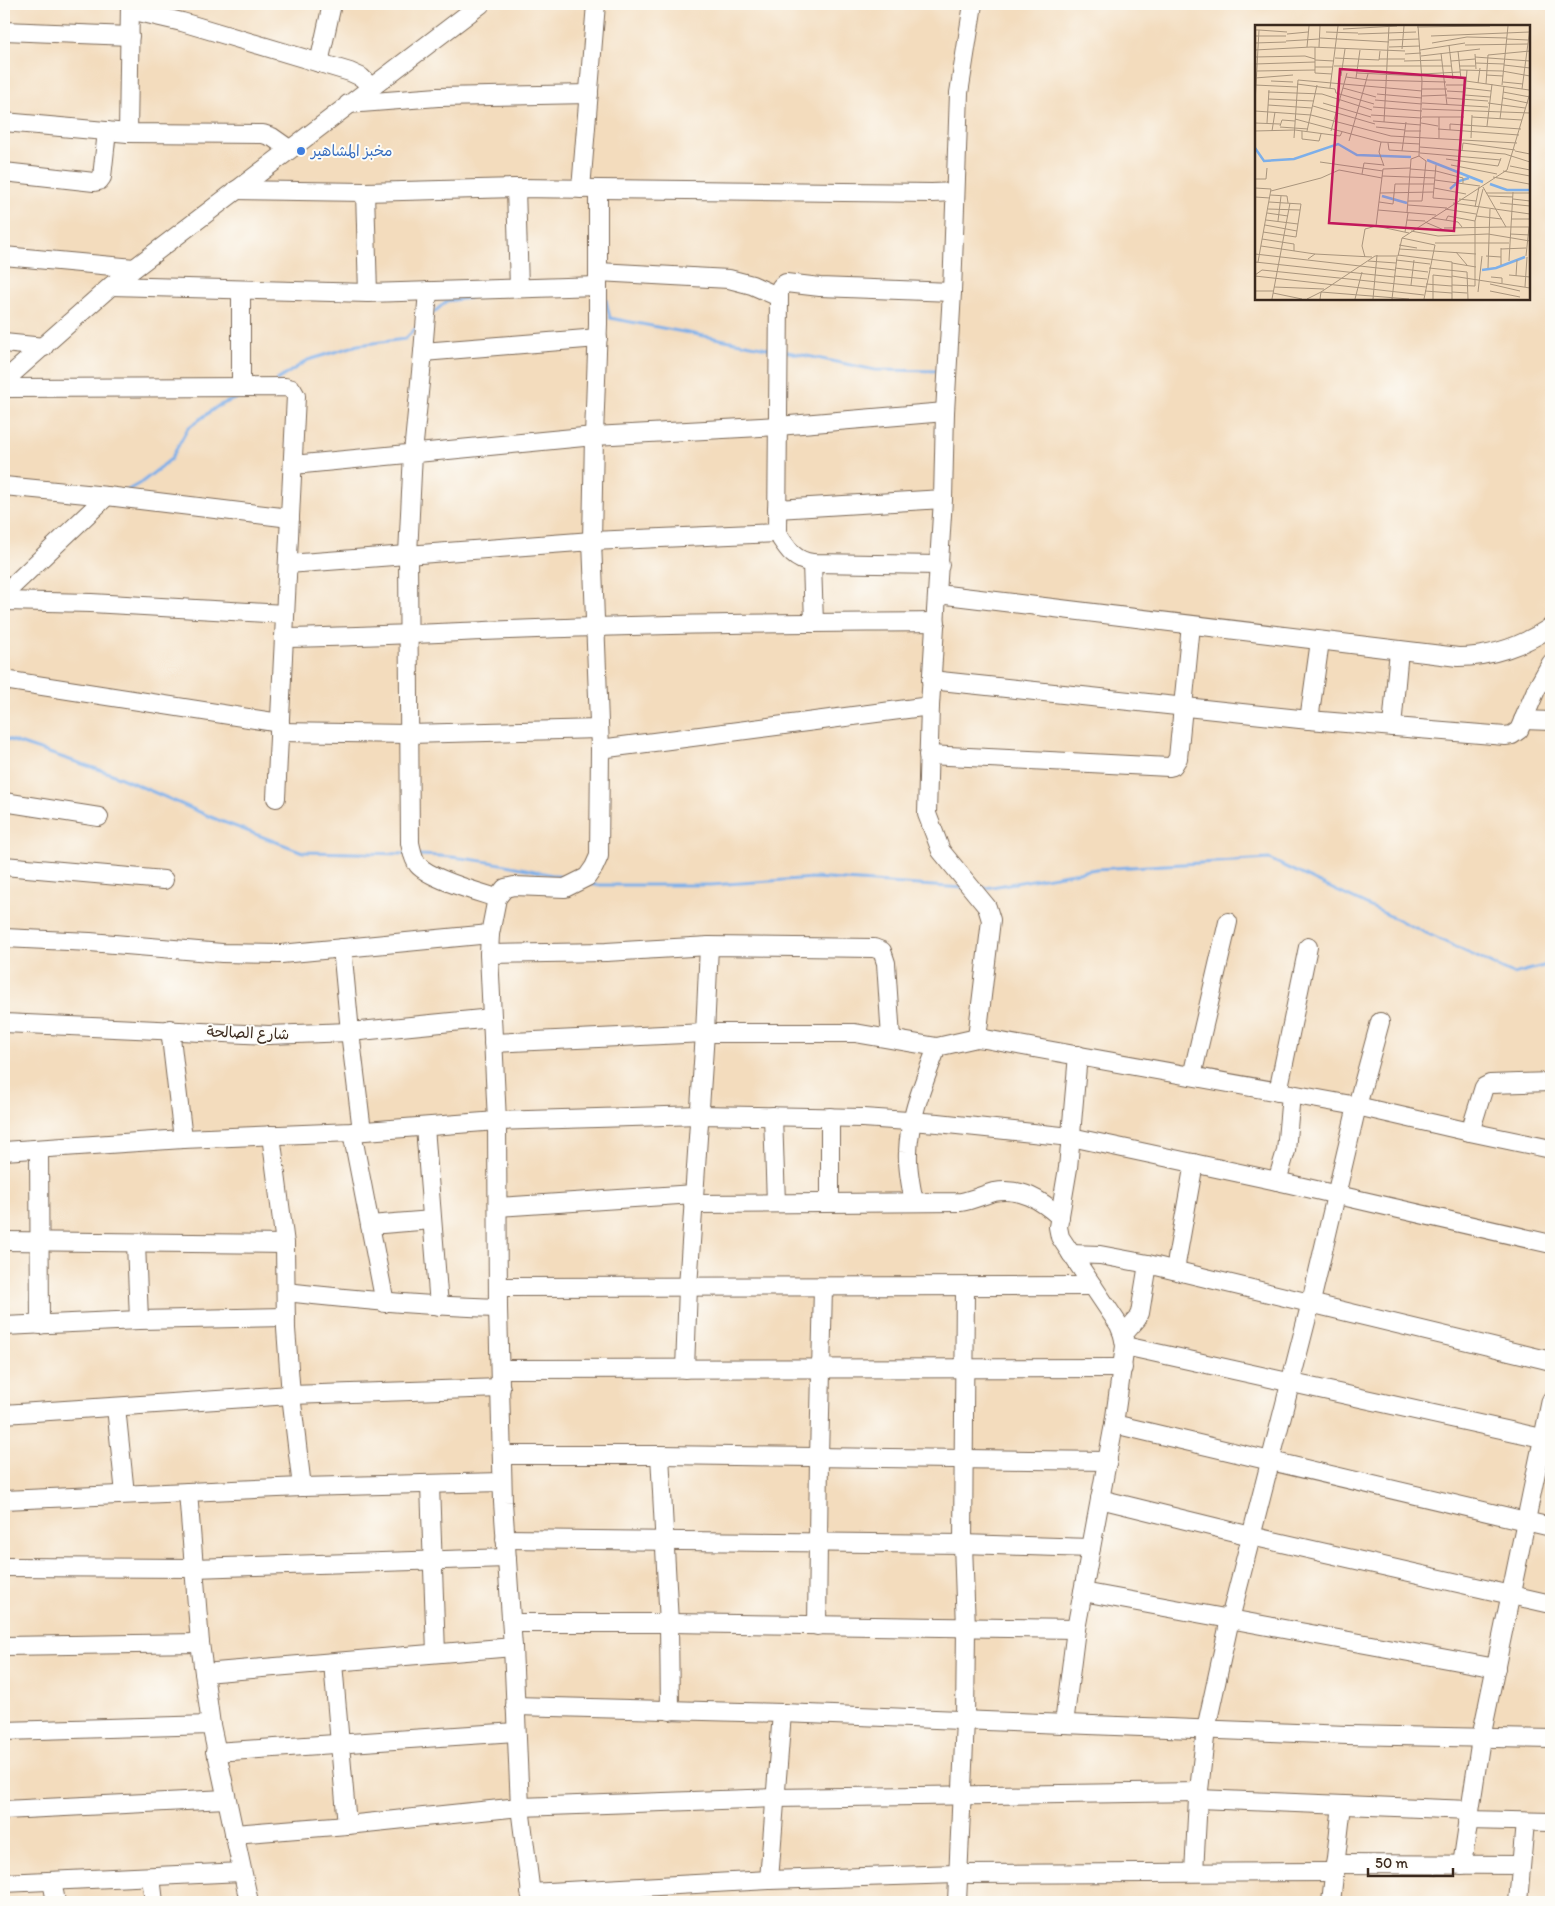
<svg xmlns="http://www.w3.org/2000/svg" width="1555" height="1906" font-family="Itim,'Playpen Sans Arabic',sans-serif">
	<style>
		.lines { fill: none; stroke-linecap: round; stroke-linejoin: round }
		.stream { stroke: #7dafe9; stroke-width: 3 }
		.minor-casing { stroke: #7b6856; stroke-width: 20 }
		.minor { stroke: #fff; stroke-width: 18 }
		.shop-dot { fill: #3f7fe0; stroke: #fdfcf7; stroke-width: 2 }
		.labels { text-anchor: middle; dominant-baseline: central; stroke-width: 4; stroke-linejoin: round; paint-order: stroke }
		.shop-label { font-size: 15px; fill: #366cbe; stroke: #fdfcf7; text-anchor: start }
		.street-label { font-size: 15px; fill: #3b2a1e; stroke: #fdfcf7 }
		.inset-river { fill: none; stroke: #7dafe9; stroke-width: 2.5 }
		.inset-road { fill: none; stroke: #a9957d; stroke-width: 1 }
		.view { fill: #c2185b; fill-opacity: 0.15; stroke: #c2185b; stroke-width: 2.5 }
		.inset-edge { fill: none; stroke: #3b2a1e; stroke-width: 2.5 }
	</style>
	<rect width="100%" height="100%" fill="#fdfcf7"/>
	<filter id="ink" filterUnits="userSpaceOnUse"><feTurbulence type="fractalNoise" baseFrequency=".02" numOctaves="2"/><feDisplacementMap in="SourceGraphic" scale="10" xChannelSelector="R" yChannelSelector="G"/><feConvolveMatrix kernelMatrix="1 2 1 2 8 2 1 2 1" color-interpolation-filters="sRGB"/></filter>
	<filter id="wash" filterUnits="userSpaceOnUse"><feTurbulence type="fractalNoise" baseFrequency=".0096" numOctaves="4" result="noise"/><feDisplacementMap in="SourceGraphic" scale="20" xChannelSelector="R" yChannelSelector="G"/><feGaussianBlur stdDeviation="1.12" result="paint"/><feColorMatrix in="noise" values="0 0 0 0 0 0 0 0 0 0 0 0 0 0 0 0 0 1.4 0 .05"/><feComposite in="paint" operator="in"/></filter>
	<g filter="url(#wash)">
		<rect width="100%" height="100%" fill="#f3dcbd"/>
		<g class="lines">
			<g class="stream">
				<path d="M 606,300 L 610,318 L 772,349"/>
				<path d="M 433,313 L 447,301 L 470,298"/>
				<path d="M 783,351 L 875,370 L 942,371"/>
				<path d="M 277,380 L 308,360 L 358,345 L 405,339 L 419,325"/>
				<path d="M 126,491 L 142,482 L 171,459 L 188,428 L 218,406 L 244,395"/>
				<path d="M 4,738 L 112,774 L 218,820 L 303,852 L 407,854"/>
				<path d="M 418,855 C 469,856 520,867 570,879"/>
				<path d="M 588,883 L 595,885 L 711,885 L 814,878 L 963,888"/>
				<path d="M 980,889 L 1096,869 L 1269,859 L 1513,974 L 1551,964"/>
			</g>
		</g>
	</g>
	<g filter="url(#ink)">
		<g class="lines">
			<g class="minor-casing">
				<g id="minor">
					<path d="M 130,10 L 182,22 L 350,72 L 361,77 L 371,87"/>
					<path d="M 4,31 L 130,36"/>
					<path d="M 319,63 L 332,4"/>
					<path d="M 348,104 L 438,97 L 589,94"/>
					<path d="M 4,122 L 128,133 L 263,134 L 272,137 L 289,149"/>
					<path d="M 128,133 L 130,4"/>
					<path d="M 4,172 L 94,182 L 99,181 L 102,177 L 107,131"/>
					<path d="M 516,188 L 519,288"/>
					<path d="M 581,189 L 596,4"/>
					<path d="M 236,190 L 365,192 L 516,188 L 932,193 L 955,192"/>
					<path d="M 365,192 L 368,293"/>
					<path d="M 4,256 L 134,268"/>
					<path d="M 598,272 L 729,279 L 752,285 L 779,297"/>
					<path d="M 111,286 L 368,293 L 598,286"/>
					<path d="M 4,343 L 44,347"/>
					<path d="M 423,352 L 428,291"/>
					<path d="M 4,381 L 111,286 L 481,4"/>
					<path d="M 241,387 L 241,290"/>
					<path d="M 4,388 L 285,387 L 292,389 L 296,396 L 276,798"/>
					<path d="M 293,465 L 594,436 L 778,426 L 945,412"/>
					<path d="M 4,486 L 107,496 L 290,518"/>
					<path d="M 777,509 L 943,499"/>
					<path d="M 777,533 C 787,548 793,560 812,563 L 940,565"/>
					<path d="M 812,563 L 814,623"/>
					<path d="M 288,564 L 592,541 L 777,533 L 779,297 C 779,290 779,286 786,283 L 820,287 L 952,292"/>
					<path d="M 4,594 L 107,496"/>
					<path d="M 938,594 L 1458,657 C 1491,657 1524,645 1551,627"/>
					<path d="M 4,601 L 91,603 L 285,614"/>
					<path d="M 285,638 C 388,636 491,630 595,627 C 708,623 822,623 936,622"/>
					<path d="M 4,680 L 280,723"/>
					<path d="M 931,680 L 1309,720 L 1505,736 L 1512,735 L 1519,730 L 1536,690 L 1551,663"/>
					<path d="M 930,706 L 927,814 L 941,851 L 987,907 L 991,920 L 977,1038"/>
					<path d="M 1309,720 L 1320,641"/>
					<path d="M 1523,720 L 1551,721"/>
					<path d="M 1392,727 L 1399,650"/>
					<path d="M 279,732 L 409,734 L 599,729"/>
					<path d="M 600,749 L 930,706 L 943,499 L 945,412 L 952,292 L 959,93 L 973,4"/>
					<path d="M 928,755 L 1169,767 L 1173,766 L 1178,758 L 1191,625"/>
					<path d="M 4,802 L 99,817"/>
					<path d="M 4,866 L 164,880"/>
					<path d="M 497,898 C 478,892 430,879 418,865 C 413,859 412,851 410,843 L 408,554 L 413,453 L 423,352 L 598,338"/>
					<path d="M 4,938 L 90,942 L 222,953 L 281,954 L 490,934"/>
					<path d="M 342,948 L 350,1032 L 362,1131"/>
					<path d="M 489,954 L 606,952 L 709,946 L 874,948 L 882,951 L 886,963 L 891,1038"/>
					<path d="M 4,1023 L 269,1035 L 350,1032 L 492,1018"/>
					<path d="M 170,1029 L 183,1139"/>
					<path d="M 493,1043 L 705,1033 L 855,1033 L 937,1047 L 977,1038 L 985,1039 L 1357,1106 L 1470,1132 L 1551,1149"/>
					<path d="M 1192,1076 L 1228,922"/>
					<path d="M 1278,1092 L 1308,947"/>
					<path d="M 773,1116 L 776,1203"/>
					<path d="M 425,1127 L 439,1306"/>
					<path d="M 352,1132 L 385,1303"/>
					<path d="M 1470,1132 L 1484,1087 L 1490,1084 L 1551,1082"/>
					<path d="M 271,1135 L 285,1244 L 286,1329 L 291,1395 L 302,1487"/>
					<path d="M 39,1149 L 40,1325"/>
					<path d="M 4,1151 L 183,1139 L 352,1132 L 497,1121 L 700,1115 L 863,1118 L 938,1123 L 1071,1137 L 1277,1181 L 1551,1244"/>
					<path d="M 1277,1181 L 1286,1151 L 1291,1094"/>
					<path d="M 830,1202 L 830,1117"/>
					<path d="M 914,1202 C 911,1186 907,1169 908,1152 C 909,1116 925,1080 937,1047"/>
					<path d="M 693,1204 L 961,1202 C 972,1200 983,1195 994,1192 C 1021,1187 1041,1200 1060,1217"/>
					<path d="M 498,1207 L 694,1194"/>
					<path d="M 370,1225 L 432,1220"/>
					<path d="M 4,1241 L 285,1244"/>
					<path d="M 1071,1254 L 1100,1255 L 1148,1264 L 1551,1361"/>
					<path d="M 1175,1270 L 1194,1163"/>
					<path d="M 499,1287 L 1093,1286"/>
					<path d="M 286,1292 C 357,1300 427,1306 498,1308"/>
					<path d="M 139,1320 L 286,1317"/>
					<path d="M 4,1326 L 139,1320 L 136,1243"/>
					<path d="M 1123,1335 L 1137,1319 L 1140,1313 L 1148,1264"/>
					<path d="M 1125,1346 L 1551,1440"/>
					<path d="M 501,1369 L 1123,1368"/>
					<path d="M 685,1369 L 688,1287 L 705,1033 L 709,946"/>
					<path d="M 116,1407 L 125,1494"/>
					<path d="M 4,1414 L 291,1395 L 501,1388"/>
					<path d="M 1114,1424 L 1551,1527"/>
					<path d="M 502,1455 L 660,1455 L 1108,1461"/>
					<path d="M 660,1455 L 669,1623 L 670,1711"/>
					<path d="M 430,1485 L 436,1653"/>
					<path d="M 188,1492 L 200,1643 L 211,1725 L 249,1902"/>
					<path d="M 1100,1499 L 1251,1536 L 1551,1604"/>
					<path d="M 4,1500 L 302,1487 L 502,1482"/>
					<path d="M 505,1539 L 963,1544 L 1091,1548"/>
					<path d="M 4,1567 L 194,1568 L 507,1558"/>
					<path d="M 1083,1592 L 1496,1668"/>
					<path d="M 512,1623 L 669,1623 L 1076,1629"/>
					<path d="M 817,1626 L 819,1457 L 823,1287"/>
					<path d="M 4,1646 L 200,1643"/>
					<path d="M 333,1663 L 347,1825"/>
					<path d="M 204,1673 L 513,1647"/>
					<path d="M 515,1706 L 782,1713 L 1347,1735 L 1551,1739"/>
					<path d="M 1064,1724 L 1076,1629 L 1114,1424 L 1125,1346 L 1123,1335 L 1119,1325 L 1066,1246 L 1060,1237 L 1058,1227 L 1068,1168 L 1078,1055"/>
					<path d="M 4,1731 L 211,1725"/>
					<path d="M 215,1752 L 516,1732"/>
					<path d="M 1198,1799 L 1470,1810"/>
					<path d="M 4,1810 L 226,1799"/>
					<path d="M 1468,1820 L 1551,1822"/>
					<path d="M 234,1834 L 347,1825 L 520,1807 L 774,1798 L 1199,1792"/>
					<path d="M 1335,1864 L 1521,1865"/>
					<path d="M 1462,1865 L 1481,1738 L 1551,1400"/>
					<path d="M 1194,1872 L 1198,1799 L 1206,1729 L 1230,1619 L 1311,1302 L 1357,1106 L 1380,1022"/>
					<path d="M 151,1877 L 154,1902"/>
					<path d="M 769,1880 L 782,1713"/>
					<path d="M 52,1881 L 56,1902"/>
					<path d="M 4,1883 L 242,1872"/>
					<path d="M 530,1893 L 769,1880 L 957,1874 L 1334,1872"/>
					<path d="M 532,1902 L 520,1807 L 513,1647 L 503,1502 L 498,1308 L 497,1121 L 489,954 L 490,934 L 497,898 L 505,888 L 514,886 L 565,888 L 587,877 L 594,867 L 599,856 L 600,749 L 592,541 L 594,436 L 598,324 L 598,190"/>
					<path d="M 957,1902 L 965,1720 L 966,1628 L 963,1544 L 965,1288"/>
					<path d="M 1331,1902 L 1342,1805"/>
					<path d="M 1518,1902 L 1525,1822"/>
				</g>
			</g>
			<use href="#minor" class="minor"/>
		</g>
	</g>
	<circle class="shop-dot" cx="301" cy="151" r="5"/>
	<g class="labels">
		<g class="shop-label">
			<text x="311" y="151">مخبز المشاهير</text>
		</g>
		<g class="street-label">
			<text transform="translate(248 1033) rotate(2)">شارع الصالحة</text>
		</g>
	</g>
	<g transform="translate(1255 25)">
		<rect width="275" height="275" fill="#f3dcbd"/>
		<path class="inset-river" d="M 0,123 L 9,136 L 39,134 L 83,119 L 102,130 L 156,132M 172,135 L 228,157M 235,159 L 252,165 L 275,165M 195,164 L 204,156 L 214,153M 127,171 L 152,178M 227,245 L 241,243 L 270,232"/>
		<path class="inset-road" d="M 163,1 L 167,56 L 164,131M 162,2 L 235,1M 88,4 L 142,1M 0,5 L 4,5 L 0,78M 4,5 L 32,7M 71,7 L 103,8M 32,9 L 53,7M 103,9 L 161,7M 0,11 L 31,11M 176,11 L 275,7M 65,13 L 134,17M 252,14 L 273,15M 134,15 L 164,14M 31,16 L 64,14M 0,18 L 31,17M 177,18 L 212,12 L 252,13M 194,20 L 198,54M 210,20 L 273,19M 52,22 L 54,1M 60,22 L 60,48 L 77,49M 64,22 L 65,1M 134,22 L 165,21M 147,24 L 149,1M 0,25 L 56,22 L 150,26M 165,25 L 210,18M 203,26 L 206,54M 186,28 L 192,80M 150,29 L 166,28M 220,29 L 221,44M 166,31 L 225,24M 0,32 L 50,31 L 60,34M 220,32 L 275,36M 80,33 L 124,35 L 125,26M 124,34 L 150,34M 60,35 L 79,36M 149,36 L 187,35M 196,36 L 220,34M 220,38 L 249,39M 0,39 L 60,37M 249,40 L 275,43M 79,41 L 196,41M 204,41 L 220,41M 60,42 L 78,42M 205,45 L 247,46 L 275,51M 2,46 L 60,45M 102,48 L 167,51M 167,49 L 205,47M 231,50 L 248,51M 86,51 L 90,24M 91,52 L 113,55M 0,53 L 38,50M 101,53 L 105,25M 113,55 L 191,57M 16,56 L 38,57M 211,56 L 274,65M 248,57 L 268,59M 223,58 L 225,43M 42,59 L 80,64 L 81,68 L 119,79M 231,59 L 233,30 L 275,26M 0,60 L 42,62M 191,60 L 210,60M 247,60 L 253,1M 75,63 L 83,1M 88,63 L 121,72M 210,63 L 236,66M 167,64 L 192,64M 267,64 L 275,3M 192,66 L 210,67M 13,67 L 67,69 L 117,85M 248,67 L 275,72M 122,69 L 167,73M 210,70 L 235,72M 167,71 L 192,70M 192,73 L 233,76M 248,73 L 273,78M 13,74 L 59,76M 120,75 L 167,79M 68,78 L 116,92M 167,78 L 233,82M 233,78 L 270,83M 13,80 L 57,83M 209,80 L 212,45M 58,81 L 120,99M 118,82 L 167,86M 167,84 L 275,88M 0,86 L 56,90 L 136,111 L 262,118M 116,90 L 167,93M 167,92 L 209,92M 184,92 L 184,113M 217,92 L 267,95M 40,94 L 126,117 L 165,119M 245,94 L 249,61M 118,96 L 166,100M 129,97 L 134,1M 0,98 L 25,99M 12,98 L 14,65M 166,98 L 183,101M 25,101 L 27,95 L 40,96M 232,101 L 237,59M 25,102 L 53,104M 121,102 L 150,105M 183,104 L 264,110M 195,105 L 195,99 L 266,104M 0,106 L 40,105 L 85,111 L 87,107M 17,106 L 20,87M 47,106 L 47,114 L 64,116 L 66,109M 52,106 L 62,60M 76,106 L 92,48M 150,106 L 166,106M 39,113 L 43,55 L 167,66M 216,113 L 217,90M 94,116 L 113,49M 126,117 L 124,127 L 129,141M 133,118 L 134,125 L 165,127M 165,122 L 250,129 L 275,137M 147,126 L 151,97M 207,126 L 208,118 L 260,125M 260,126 L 275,129M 165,128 L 246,135M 191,134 L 243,141 L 246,133M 65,137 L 128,146M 181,140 L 178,173 L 202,175M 196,140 L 242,149M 255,141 L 275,145M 155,144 L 181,146M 181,146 L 208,153 L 208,158M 248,146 L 275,151M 107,149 L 109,138 L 129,140M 127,151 L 180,153M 238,152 L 274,159M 0,154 L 11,154 L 12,143M 180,155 L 225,161M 228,162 L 251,202 L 275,202M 0,163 L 16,164 L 3,237M 179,163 L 211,169M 16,166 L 66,153 L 84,145 L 127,153M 125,168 L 178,167M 231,168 L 275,168M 15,170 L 32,171 L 33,178M 233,171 L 258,172M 0,172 L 15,173M 204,174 L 221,176M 258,174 L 275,176M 124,177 L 138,179 L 140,159 L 179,159M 198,178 L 275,189M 245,178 L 275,181M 153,180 L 192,183M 220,182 L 224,162M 13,184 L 45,185M 190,184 L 221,189M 123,185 L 181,190M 12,188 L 33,191M 152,188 L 156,134 L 164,131 L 171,136 L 167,176 L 153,176M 221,191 L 247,194M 177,193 L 203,197 L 207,202M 256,194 L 275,194M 11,195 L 43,199M 152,195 L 170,196M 191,195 L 193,191 L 220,196M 23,196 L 26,171M 170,197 L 189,205M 10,200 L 42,206M 189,203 L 251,202M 156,206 L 183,211 L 233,209M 8,207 L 41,212 L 46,179 L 14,177M 150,207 L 153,188M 154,208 L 121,201 L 128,144 L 155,143M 233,209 L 275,216M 255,209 L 275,210M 147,213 L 180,220 L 169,274M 7,214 L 39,219 L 39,226M 180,218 L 254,218M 144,220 L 162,223M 6,221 L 60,229M 246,223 L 246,240M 144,224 L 178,226M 246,224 L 271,223M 178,226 L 221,229M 201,227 L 212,240M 0,229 L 140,245M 143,230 L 197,237 L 197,274M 231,231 L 246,232M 271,231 L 274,202M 110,232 L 107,221 L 110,204 L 121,201M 53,234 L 60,229 L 117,232M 141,235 L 175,239M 113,236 L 141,238M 254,236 L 258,167M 0,237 L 139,252M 197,238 L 221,242M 140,243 L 173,247M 174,243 L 212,247 L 213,274M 233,243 L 235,184M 0,250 L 7,245 L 171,262M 178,250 L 197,252M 254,250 L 275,252M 0,251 L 169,270M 139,251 L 172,254M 197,251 L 275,263M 261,251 L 262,235M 236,252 L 247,253 L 247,258M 171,259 L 197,261M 235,259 L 265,266M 156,260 L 159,235M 197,260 L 220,261 L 220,196 L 228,164M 19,262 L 69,264M 270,262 L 272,232M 0,266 L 19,266M 170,266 L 197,268M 235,266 L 265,272M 197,267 L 212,268M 223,267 L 227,231M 18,268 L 47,274M 17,274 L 35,178M 52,274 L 66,267 L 154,274M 65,274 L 66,267 L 120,231 L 143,231 L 147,213 L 252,145 L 275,68M 100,274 L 107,247M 118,274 L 122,230M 137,274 L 142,232M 178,274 L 178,250"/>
		<path class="view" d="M 85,44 L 210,53 L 199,206 L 74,198 Z"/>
		<rect width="275" height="275" class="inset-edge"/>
	</g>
	<rect width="1555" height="1906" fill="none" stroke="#fdfcf7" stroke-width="20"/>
	<path d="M1368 1868v8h85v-8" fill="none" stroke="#3b2a1e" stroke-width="2.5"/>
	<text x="1375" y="1868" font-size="15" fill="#3b2a1e" stroke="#fdfcf7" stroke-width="4" paint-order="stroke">50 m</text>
</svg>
